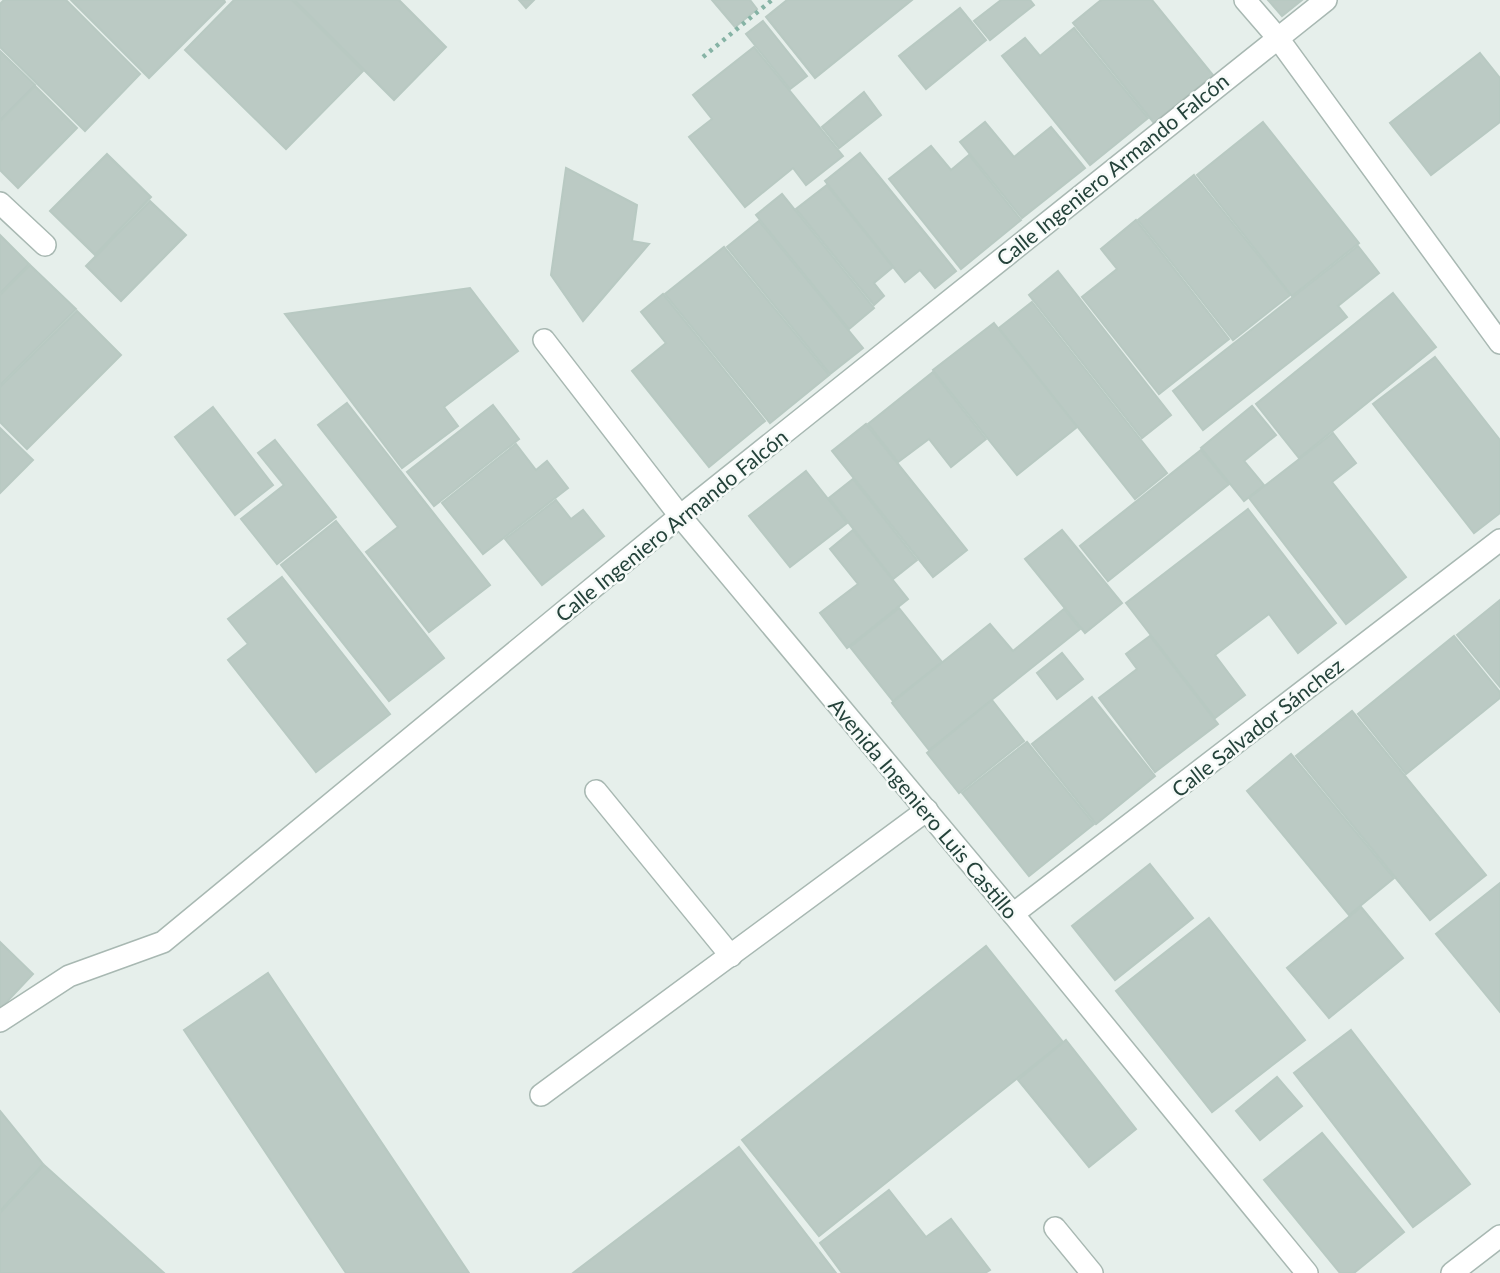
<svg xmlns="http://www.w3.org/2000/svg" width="1500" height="1273" font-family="Lato,sans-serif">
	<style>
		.building { fill: #bbcac4; stroke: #b8c9c2; stroke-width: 2 }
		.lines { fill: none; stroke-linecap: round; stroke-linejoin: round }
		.minor-casing { stroke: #a8b8b2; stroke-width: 24 }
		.path { stroke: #86b3a5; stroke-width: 4.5; stroke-dasharray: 3.5 5; stroke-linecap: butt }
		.minor { stroke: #fff; stroke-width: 21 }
		.labels { text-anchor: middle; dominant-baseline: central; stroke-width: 5; stroke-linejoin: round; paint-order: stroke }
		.street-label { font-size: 21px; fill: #24423a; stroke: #f7fbf9 }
	</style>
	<rect width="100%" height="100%" fill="#e6efeb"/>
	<g class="building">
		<path d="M 4,0 L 66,0 L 140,74 L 85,131 L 0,47 L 0,4 Z"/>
		<path d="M 71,0 L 224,0 L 225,2 L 149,78 Z"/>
		<path d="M 234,0 L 292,0 L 363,71 L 286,149 L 185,50 Z"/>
		<path d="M 294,0 L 399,0 L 446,47 L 394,100 Z"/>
		<path d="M 519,0 L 534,0 L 526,8 Z"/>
		<path d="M 712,0 L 750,0 L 757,9 L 735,27 Z"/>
		<path d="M 787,0 L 912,0 L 815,78 L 766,17 Z"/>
		<path d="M 1001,0 L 1030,0 L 1034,5 L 990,40 L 974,21 Z"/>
		<path d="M 1101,0 L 1152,0 L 1213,75 L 1154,123 L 1073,23 Z"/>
		<path d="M 1268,0 L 1302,0 L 1282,16 Z"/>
		<path d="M 960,8 L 986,40 L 926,89 L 899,56 Z"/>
		<path d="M 763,21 L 807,76 L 790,89 L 746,34 Z"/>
		<path d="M 1074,28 L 1148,118 L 1090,165 L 1002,56 L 1025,38 L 1040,56 Z"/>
		<path d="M 754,47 L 843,156 L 806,185 L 793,168 L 745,207 L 689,137 L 712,119 L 693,95 Z"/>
		<path d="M 0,51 L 35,85 L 0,120 Z"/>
		<path d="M 1480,53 L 1500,78 L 1500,122 L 1431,175 L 1390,123 Z"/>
		<path d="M 35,86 L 77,128 L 18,188 L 0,170 L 0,121 Z"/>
		<path d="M 864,92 L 881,115 L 839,148 L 822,127 Z"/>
		<path d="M 985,122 L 1014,157 L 1051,127 L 1085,168 L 1022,218 L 960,142 Z"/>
		<path d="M 1263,122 L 1359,243 L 1292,296 L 1197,175 Z"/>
		<path d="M 931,146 L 951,170 L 969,155 L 1021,220 L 961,269 L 889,179 Z"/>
		<path d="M 860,153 L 956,271 L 935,288 L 920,270 L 905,282 L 825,181 Z"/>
		<path d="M 107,154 L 151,197 L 95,255 L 50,211 Z"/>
		<path d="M 566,168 L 637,205 L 632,241 L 649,244 L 583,321 L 551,275 Z"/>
		<path d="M 1194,175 L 1290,295 L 1233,340 L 1138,220 Z"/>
		<path d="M 827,185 L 893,267 L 874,283 L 884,296 L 874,305 L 796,209 Z"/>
		<path d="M 782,194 L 874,308 L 849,329 L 756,215 Z"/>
		<path d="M 150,201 L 186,235 L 121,301 L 86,266 Z"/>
		<path d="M 1136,220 L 1229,339 L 1159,394 L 1082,297 L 1117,269 L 1101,249 Z"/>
		<path d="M 759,221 L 863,348 L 830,374 L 727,247 Z"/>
		<path d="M 0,235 L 29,264 L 0,293 Z"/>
		<path d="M 1358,246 L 1379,273 L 1338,306 L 1347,317 L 1203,430 L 1173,391 Z"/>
		<path d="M 724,247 L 829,375 L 770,423 L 665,294 Z"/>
		<path d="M 30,265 L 76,309 L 0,385 L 0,295 Z"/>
		<path d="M 1058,271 L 1171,415 L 1142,438 L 1029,295 Z"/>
		<path d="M 470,288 L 518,351 L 444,407 L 458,426 L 402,468 L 285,314 Z"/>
		<path d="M 1393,293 L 1436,347 L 1299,458 L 1256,404 Z"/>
		<path d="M 663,294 L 765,421 L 709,467 L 632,371 L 666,343 L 641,312 Z"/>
		<path d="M 1032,302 L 1167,473 L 1135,499 L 999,328 Z"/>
		<path d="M 77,311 L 121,355 L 27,449 L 0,422 L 0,387 Z"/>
		<path d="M 994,323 L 1077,427 L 1017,475 L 933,370 Z"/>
		<path d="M 1435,357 L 1500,440 L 1500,513 L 1474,533 L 1373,404 Z"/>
		<path d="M 933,372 L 986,439 L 951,467 L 929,439 L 898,462 L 868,424 Z"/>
		<path d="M 347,403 L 490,585 L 429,632 L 366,552 L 398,527 L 318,425 Z"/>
		<path d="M 493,405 L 519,439 L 434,506 L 407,472 Z"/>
		<path d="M 1252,406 L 1276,435 L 1244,461 L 1264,485 L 1244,501 L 1201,448 Z"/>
		<path d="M 213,407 L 273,485 L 235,515 L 175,437 Z"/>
		<path d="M 866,424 L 967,550 L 933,577 L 832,451 Z"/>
		<path d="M 0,428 L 33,460 L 0,493 Z"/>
		<path d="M 1333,433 L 1356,463 L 1332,482 L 1406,577 L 1346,624 L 1249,498 Z"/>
		<path d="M 275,440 L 336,517 L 277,564 L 241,519 L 284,485 L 258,453 Z"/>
		<path d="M 516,444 L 536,470 L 547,461 L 568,488 L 483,554 L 442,503 Z"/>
		<path d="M 1201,450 L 1229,484 L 1108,581 L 1080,546 Z"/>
		<path d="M 806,471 L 847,523 L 790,567 L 749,516 Z"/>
		<path d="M 853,479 L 917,560 L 893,579 L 829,498 Z"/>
		<path d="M 556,500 L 571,519 L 583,510 L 604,536 L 542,585 L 505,539 Z"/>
		<path d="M 1248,509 L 1336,623 L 1298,653 L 1269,614 L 1215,655 L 1245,695 L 1215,718 L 1126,603 Z"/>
		<path d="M 336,521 L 444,658 L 389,701 L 281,565 Z"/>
		<path d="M 853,530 L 908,599 L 847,648 L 820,613 L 858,584 L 830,549 Z"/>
		<path d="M 1062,530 L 1122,603 L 1085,633 L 1025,559 Z"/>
		<path d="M 282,577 L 390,714 L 316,772 L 228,660 L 248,644 L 228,619 Z"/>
		<path d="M 1500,600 L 1500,687 L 1457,635 Z"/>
		<path d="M 899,608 L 942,662 L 893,701 L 850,647 Z"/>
		<path d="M 1064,609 L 1080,629 L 929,750 L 892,703 L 990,624 L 1013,651 Z"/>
		<path d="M 1150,636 L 1218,724 L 1155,772 L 1099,698 L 1137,669 L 1126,654 Z"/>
		<path d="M 1454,636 L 1500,692 L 1500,698 L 1406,774 L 1358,714 Z"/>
		<path d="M 1062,653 L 1083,679 L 1057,699 L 1037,673 Z"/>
		<path d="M 1092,697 L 1155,776 L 1096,824 L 1032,744 Z"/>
		<path d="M 992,700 L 1024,741 L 959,793 L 927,753 Z"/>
		<path d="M 1352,711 L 1486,875 L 1430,920 L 1296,756 Z"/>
		<path d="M 1027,742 L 1094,824 L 1029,876 L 962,793 Z"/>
		<path d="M 1291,754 L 1394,878 L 1349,915 L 1247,791 Z"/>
		<path d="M 1150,864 L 1193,918 L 1115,980 L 1072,926 Z"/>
		<path d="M 1500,883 L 1500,1012 L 1436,934 Z"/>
		<path d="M 1361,907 L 1403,958 L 1329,1018 L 1287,968 Z"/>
		<path d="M 1209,918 L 1305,1040 L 1212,1112 L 1116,991 Z"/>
		<path d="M 0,942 L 33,974 L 0,1009 Z"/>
		<path d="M 986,946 L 1063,1042 L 819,1236 L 742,1140 Z"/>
		<path d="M 268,973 L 469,1273 L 346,1273 L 184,1030 Z"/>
		<path d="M 1351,1030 L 1470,1184 L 1413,1227 L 1294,1073 Z"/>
		<path d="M 1066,1040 L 1136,1129 L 1089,1167 L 1018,1080 Z"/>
		<path d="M 1277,1077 L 1302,1106 L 1260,1140 L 1236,1111 Z"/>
		<path d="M 0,1111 L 43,1164 L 0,1211 Z"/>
		<path d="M 1322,1133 L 1404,1232 L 1354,1273 L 1340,1273 L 1264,1180 Z"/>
		<path d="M 739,1147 L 836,1273 L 573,1273 Z"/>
		<path d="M 44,1165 L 164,1273 L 0,1273 L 0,1213 Z"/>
		<path d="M 889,1190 L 926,1237 L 951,1219 L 990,1270 L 985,1273 L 842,1273 L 820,1243 Z"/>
	</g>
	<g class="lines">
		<g class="minor-casing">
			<g id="minor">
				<path d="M 1245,0 L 1277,37 L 1500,343"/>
				<path d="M 0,203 L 45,245"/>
				<path d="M 544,340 L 680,516 L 1013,914 L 1307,1273"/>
				<path d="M 596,791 L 731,956"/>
				<path d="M 1013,914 L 1500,540"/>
				<path d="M 0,1021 L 69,976 L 163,942 L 680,516 L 1326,0"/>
				<path d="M 541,1095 L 927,810"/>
				<path d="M 1055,1228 L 1092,1273"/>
				<path d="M 1452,1273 L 1500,1236"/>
			</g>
		</g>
		<path class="path" d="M 703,57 L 772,0"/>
		<use href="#minor" class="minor"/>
	</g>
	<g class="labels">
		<g class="street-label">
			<text transform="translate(1112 169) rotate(-39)">Calle Ingeniero Armando Falcón</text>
			<text transform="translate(671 525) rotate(-39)">Calle Ingeniero Armando Falcón</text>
			<text transform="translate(1257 727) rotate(-38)">Calle Salvador Sánchez</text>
			<text transform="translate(924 808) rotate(50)">Avenida Ingeniero Luis Castillo</text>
		</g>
	</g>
</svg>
